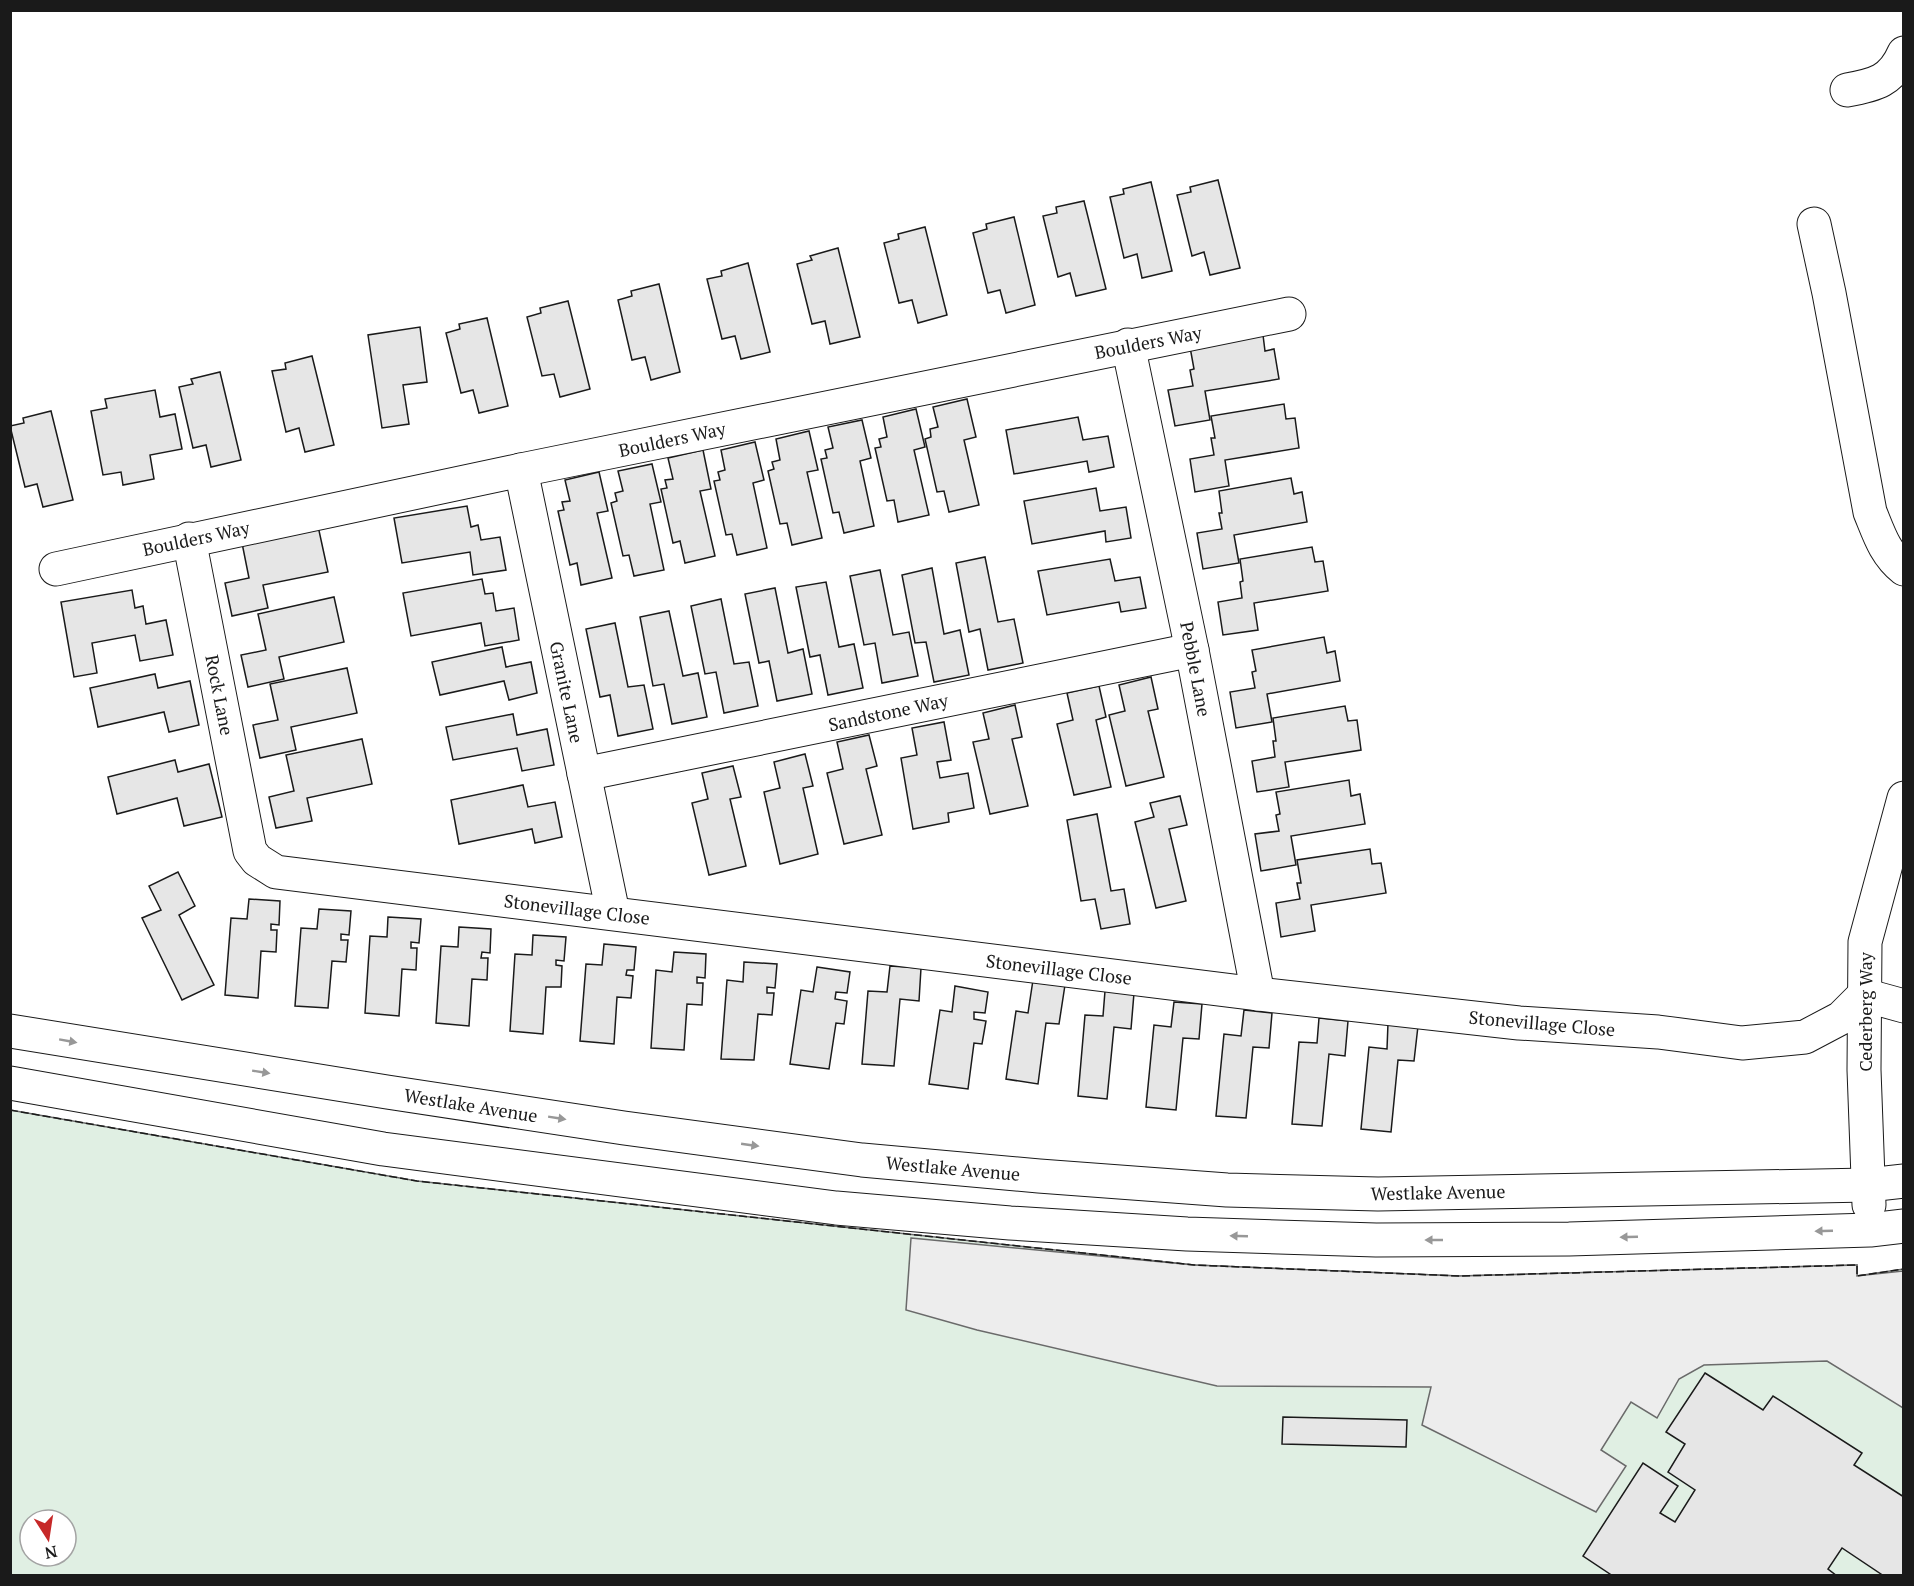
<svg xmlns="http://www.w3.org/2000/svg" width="1914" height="1586" font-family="'PT Serif',serif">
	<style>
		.green { fill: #e0efe3; stroke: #6a6a6a; stroke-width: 1.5; fill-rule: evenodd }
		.parking { fill: #ededed; stroke: #6a6a6a; stroke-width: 1.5 }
		.building { fill: #e6e6e6; stroke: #1a1a1a; stroke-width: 1.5 }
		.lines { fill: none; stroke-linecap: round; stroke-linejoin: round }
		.minor-casing { stroke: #1a1a1a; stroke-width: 35 }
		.minor { stroke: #fff; stroke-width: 33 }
		.fence { stroke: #1a1a1a; stroke-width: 1.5; stroke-dasharray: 8 3; stroke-linecap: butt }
		.oneway { fill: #989898 }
		.labels { text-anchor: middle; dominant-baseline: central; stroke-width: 4.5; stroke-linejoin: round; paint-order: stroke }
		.street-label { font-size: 18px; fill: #1a1a1a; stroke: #fff }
	</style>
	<rect width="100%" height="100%" fill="#fff"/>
	<path class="green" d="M 10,1110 L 417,1181 L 1194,1265 L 1459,1276 L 1857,1265 L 1857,1276 L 1903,1269 L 1903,1575 L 11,1575 ZM 30,1520 L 66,1520 L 66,1556 L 30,1556 Z"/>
	<path class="parking" d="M 911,1238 L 1194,1265 L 1459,1276 L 1857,1265 L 1857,1276 L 1903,1271 L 1903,1408 L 1827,1361 L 1704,1365 L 1679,1379 L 1657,1418 L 1631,1402 L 1601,1450 L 1626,1466 L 1596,1512 L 1422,1425 L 1431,1387 L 1217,1386 L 977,1330 L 906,1310 Z"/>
	<g class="building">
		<path d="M 1218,180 L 1240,268 L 1210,275 L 1204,252 L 1192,256 L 1177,195 L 1191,192 L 1190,187 Z"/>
		<path d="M 1151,182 L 1172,271 L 1142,278 L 1137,254 L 1124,258 L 1110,197 L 1124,194 L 1123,189 Z"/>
		<path d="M 1084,201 L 1106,289 L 1076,296 L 1070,273 L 1058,277 L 1043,216 L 1057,213 L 1056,207 Z"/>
		<path d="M 1014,217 L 1035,305 L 1006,313 L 1000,290 L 988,293 L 973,233 L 987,229 L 986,224 Z"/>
		<path d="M 925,227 L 947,315 L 918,323 L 912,300 L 899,303 L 884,243 L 899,239 L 898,234 Z"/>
		<path d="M 838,248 L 860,337 L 830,344 L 825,321 L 812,324 L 797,264 L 812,260 L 810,256 Z"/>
		<path d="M 748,263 L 770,352 L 741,359 L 735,336 L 722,339 L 707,279 L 722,276 L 721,271 Z"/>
		<path d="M 659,284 L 680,372 L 651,380 L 645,357 L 632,360 L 618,300 L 632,296 L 631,291 Z"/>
		<path d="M 568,301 L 590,389 L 560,397 L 554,374 L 542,376 L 527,317 L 541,313 L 540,308 Z"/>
		<path d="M 487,318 L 508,406 L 479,413 L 473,390 L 461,393 L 446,333 L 460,329 L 459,324 Z"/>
		<path d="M 420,327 L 427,382 L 403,385 L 409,424 L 382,428 L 368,335 Z"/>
		<path d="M 1263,335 L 1265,351 L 1274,349 L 1279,379 L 1205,391 L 1210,420 L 1175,426 L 1168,390 L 1193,386 L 1190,370 L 1194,369 L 1190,347 Z"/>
		<path d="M 312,356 L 334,445 L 305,452 L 299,428 L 286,432 L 272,371 L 286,369 L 285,363 Z"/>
		<path d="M 220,372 L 241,460 L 211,467 L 206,445 L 193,448 L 179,387 L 193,384 L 191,379 Z"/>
		<path d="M 155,390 L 160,417 L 175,414 L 182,449 L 150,455 L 154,479 L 123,485 L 121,472 L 103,475 L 91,411 L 107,408 L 105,399 Z"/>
		<path d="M 967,399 L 976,437 L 964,440 L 979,505 L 949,512 L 944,491 L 937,492 L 925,439 L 931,437 L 930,429 L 938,427 L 933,407 Z"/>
		<path d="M 1284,404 L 1286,419 L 1295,418 L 1299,448 L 1225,460 L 1229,486 L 1195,492 L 1190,459 L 1214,455 L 1211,438 L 1215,438 L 1211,416 Z"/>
		<path d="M 916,409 L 925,447 L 914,450 L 929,515 L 898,522 L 894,500 L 887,501 L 875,448 L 881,447 L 879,439 L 887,437 L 883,417 Z"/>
		<path d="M 51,411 L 73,500 L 43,507 L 37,484 L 25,487 L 10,426 L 24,423 L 23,418 Z"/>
		<path d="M 1078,417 L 1083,440 L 1108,436 L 1114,467 L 1089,472 L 1087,461 L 1014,474 L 1006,430 Z"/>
		<path d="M 862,420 L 871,458 L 860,461 L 874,526 L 844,533 L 839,512 L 833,513 L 821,459 L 827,458 L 825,450 L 833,448 L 828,427 Z"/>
		<path d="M 809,431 L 818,470 L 807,472 L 822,538 L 792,545 L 787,523 L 780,524 L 768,471 L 774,469 L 772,462 L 780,460 L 776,439 Z"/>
		<path d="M 755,442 L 764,480 L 753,483 L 767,548 L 737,555 L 732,534 L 726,535 L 714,481 L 720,480 L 718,472 L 725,470 L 721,450 Z"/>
		<path d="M 703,450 L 711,489 L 700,491 L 715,556 L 685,563 L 680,541 L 673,543 L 661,489 L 667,488 L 665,480 L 673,479 L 668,458 Z"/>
		<path d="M 652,464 L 661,502 L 650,504 L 664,570 L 634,576 L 629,555 L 623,556 L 611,503 L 617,501 L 615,493 L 623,491 L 618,471 Z"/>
		<path d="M 599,472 L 608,511 L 597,513 L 612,578 L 581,585 L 577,563 L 570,565 L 558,511 L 564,510 L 562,502 L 570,501 L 565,480 Z"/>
		<path d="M 1291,478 L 1294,494 L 1302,492 L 1307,522 L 1234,535 L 1239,563 L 1203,569 L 1197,533 L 1222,529 L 1219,513 L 1222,513 L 1219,491 Z"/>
		<path d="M 1096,488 L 1100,511 L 1126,507 L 1131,538 L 1106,542 L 1105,531 L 1032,544 L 1024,501 Z"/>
		<path d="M 467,506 L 471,527 L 478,525 L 481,540 L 500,537 L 506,570 L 473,575 L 470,552 L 402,563 L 394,518 Z"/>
		<path d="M 318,526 L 328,572 L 263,585 L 268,608 L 232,616 L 225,583 L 249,578 L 242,543 Z"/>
		<path d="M 1312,547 L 1315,562 L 1323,561 L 1328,591 L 1254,603 L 1258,630 L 1223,635 L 1218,602 L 1242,598 L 1240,582 L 1243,581 L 1240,559 Z"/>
		<path d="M 985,557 L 998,622 L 1014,619 L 1023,663 L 988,670 L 980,629 L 969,632 L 956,563 Z"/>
		<path d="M 1110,559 L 1115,581 L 1140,577 L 1146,608 L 1121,612 L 1119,602 L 1047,615 L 1038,571 Z"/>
		<path d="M 932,568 L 944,634 L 960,630 L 969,675 L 934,682 L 926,642 L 915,643 L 902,575 Z"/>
		<path d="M 880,570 L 893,635 L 909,632 L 918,676 L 882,683 L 875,643 L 864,645 L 850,576 Z"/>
		<path d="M 482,579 L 485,594 L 493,593 L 496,611 L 514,608 L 519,640 L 485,646 L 481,623 L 411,636 L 403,593 Z"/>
		<path d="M 826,582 L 839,647 L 854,644 L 863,688 L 828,695 L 820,655 L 810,657 L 796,587 Z"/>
		<path d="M 775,588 L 788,653 L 803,649 L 812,694 L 777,701 L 769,661 L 759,663 L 745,594 Z"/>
		<path d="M 132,590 L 135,608 L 143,606 L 146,624 L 166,620 L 173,655 L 140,661 L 135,635 L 92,643 L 97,673 L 74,677 L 61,602 Z"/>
		<path d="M 334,597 L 344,642 L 279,657 L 284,679 L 248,687 L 241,655 L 266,650 L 258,614 Z"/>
		<path d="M 721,599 L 734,664 L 749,662 L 758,706 L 724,713 L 716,672 L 705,674 L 691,606 Z"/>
		<path d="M 669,611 L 683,676 L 698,673 L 707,717 L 672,724 L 664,684 L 653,686 L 640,617 Z"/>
		<path d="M 615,623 L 628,687 L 644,685 L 653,729 L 618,736 L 610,695 L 600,697 L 586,629 Z"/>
		<path d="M 1324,637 L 1327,653 L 1335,651 L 1340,681 L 1267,694 L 1272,722 L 1236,728 L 1230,692 L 1255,688 L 1252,672 L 1256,671 L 1252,650 Z"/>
		<path d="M 502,647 L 506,667 L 531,662 L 537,693 L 509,700 L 504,681 L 440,695 L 432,662 Z"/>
		<path d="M 347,668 L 357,713 L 291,727 L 296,750 L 260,758 L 253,725 L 278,720 L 270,684 Z"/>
		<path d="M 155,674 L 158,688 L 190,681 L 199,725 L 169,732 L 164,712 L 98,727 L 90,688 Z"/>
		<path d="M 1151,677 L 1158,709 L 1148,711 L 1164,777 L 1126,786 L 1109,715 L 1125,711 L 1119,685 Z"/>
		<path d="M 1099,686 L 1106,717 L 1096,720 L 1111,787 L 1074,795 L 1057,724 L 1073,720 L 1067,693 Z"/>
		<path d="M 1015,705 L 1022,737 L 1012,739 L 1028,806 L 990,814 L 973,742 L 989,739 L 983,713 Z"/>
		<path d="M 1345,706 L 1348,721 L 1357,720 L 1361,750 L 1285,762 L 1289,787 L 1257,792 L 1252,761 L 1275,757 L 1273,741 L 1276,741 L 1273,718 Z"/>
		<path d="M 513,714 L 517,735 L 547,729 L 554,765 L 522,771 L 517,748 L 453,760 L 446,727 Z"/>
		<path d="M 944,722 L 951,760 L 937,762 L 940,778 L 968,773 L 974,808 L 948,813 L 949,822 L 913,829 L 901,758 L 917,755 L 912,728 Z"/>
		<path d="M 869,735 L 877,766 L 866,769 L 882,835 L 844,844 L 827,773 L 843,769 L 837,742 Z"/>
		<path d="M 362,739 L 372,784 L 307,798 L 312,821 L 276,828 L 269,797 L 294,791 L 286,755 Z"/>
		<path d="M 805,754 L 813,786 L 803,788 L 818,854 L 780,864 L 764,792 L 780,788 L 774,762 Z"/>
		<path d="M 175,760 L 178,772 L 209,764 L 222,817 L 184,826 L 177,798 L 117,814 L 108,777 Z"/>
		<path d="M 733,766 L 741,797 L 730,799 L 746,866 L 709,875 L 692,803 L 708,799 L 702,773 Z"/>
		<path d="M 1349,780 L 1351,796 L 1360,794 L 1365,824 L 1291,836 L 1296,865 L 1261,871 L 1255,834 L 1279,831 L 1276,815 L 1280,814 L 1276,792 Z"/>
		<path d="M 523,785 L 528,807 L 555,802 L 562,837 L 535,843 L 532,829 L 459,844 L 451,800 Z"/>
		<path d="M 1180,796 L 1187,825 L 1169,829 L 1186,901 L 1156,908 L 1135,822 L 1154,817 L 1150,803 Z"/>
		<path d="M 1097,814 L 1111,891 L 1124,889 L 1130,924 L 1101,929 L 1095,899 L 1081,901 L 1067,820 Z"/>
		<path d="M 1370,849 L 1372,864 L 1381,863 L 1386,893 L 1311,905 L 1315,931 L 1281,937 L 1276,903 L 1300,899 L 1297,883 L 1301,883 L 1297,860 Z"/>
		<path d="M 178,872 L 195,906 L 179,915 L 214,985 L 182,1000 L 142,918 L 161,910 L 149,886 Z"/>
		<path d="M 249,899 L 280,901 L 279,925 L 271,924 L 271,930 L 277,930 L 276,952 L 261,951 L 258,998 L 225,995 L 231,918 L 247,919 Z"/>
		<path d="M 319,909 L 351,911 L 349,935 L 341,934 L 341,940 L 348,940 L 346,962 L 332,961 L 328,1008 L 295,1006 L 301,928 L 317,929 Z"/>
		<path d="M 388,917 L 421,919 L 419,943 L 411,942 L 411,948 L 417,948 L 416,970 L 402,969 L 399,1016 L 365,1013 L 370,936 L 387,937 Z"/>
		<path d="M 459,927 L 491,929 L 490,953 L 482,952 L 481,958 L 488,958 L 487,980 L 472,979 L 469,1026 L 436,1023 L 441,946 L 458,947 Z"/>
		<path d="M 533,935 L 566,937 L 564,961 L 556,960 L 556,965 L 562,966 L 561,987 L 546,987 L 543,1034 L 510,1031 L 515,954 L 532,955 Z"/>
		<path d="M 604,944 L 636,947 L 634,970 L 627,970 L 626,975 L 633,976 L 631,998 L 617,997 L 614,1044 L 580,1041 L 586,964 L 602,965 Z"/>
		<path d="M 674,952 L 706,954 L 705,978 L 697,977 L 697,983 L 703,983 L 702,1005 L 687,1004 L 684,1050 L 651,1048 L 656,970 L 672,972 Z"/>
		<path d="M 744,962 L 777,964 L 775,988 L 767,987 L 767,993 L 774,993 L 772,1015 L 758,1014 L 754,1060 L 721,1059 L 727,980 L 743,982 Z"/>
		<path d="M 890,966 L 921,968 L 919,1001 L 900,999 L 894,1066 L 862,1064 L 868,991 L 887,992 Z"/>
		<path d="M 817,967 L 850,972 L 847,993 L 836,992 L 835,999 L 847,1001 L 844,1024 L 836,1023 L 829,1069 L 790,1064 L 801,990 L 813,992 Z"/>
		<path d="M 1033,980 L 1065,985 L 1059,1024 L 1046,1023 L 1038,1084 L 1006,1079 L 1016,1011 L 1028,1013 Z"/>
		<path d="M 955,986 L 988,992 L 985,1013 L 974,1012 L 974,1019 L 986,1021 L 982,1044 L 974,1043 L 968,1089 L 929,1084 L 940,1010 L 952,1012 Z"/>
		<path d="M 1105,991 L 1134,993 L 1131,1029 L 1114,1027 L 1107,1099 L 1078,1096 L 1085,1015 L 1103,1016 Z"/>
		<path d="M 1174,1002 L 1202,1004 L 1199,1039 L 1183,1038 L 1176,1110 L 1146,1107 L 1154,1025 L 1171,1027 Z"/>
		<path d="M 1244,1010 L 1272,1013 L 1269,1048 L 1253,1047 L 1246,1118 L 1216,1116 L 1224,1034 L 1241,1036 Z"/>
		<path d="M 1319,1018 L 1348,1021 L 1345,1056 L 1329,1054 L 1322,1126 L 1292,1124 L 1299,1042 L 1317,1043 Z"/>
		<path d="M 1388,1023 L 1418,1026 L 1414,1061 L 1398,1060 L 1391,1132 L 1361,1129 L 1369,1047 L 1387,1049 Z"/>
		<path d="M 1705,1373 L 1763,1410 L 1773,1396 L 1862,1453 L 1854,1465 L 1904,1497 L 1904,1576 L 1884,1576 L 1842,1548 L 1828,1569 L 1837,1576 L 1613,1576 L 1583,1556 L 1643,1463 L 1678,1486 L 1660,1513 L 1675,1522 L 1695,1490 L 1668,1472 L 1685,1444 L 1666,1432 Z"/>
		<path d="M 1283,1417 L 1407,1420 L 1406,1447 L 1282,1444 Z"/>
	</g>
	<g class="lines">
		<g class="minor-casing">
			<g id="minor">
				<path d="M 1847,90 C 1875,85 1892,81 1904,53"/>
				<path d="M 1814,224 L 1829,293 L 1870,512 C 1879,534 1885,554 1904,569"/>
				<path d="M 1128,345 L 1192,650 L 1258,994"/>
				<path d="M 521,470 L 613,913"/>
				<path d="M 189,539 L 250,851 L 257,860 L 276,872 L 1258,994 L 1519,1023 L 1658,1032 L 1742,1043 L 1805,1037 L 1841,1018 L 1864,995"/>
				<path d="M 56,569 L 521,470 L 1289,314"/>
				<path d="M 584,774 L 1192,650"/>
				<path d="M 1864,995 L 1904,1006"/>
				<path d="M 10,1031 L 387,1092 L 624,1128 L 862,1160 L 1039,1176 L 1227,1190 L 1378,1194 L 1868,1185 L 1904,1181"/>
				<path d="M 10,1083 L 383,1149 L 836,1208 L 1010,1223 L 1187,1234 L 1376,1240 L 1569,1239 L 1870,1230 L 1904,1226"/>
				<path d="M 1869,1205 L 1864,1070 L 1865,942 L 1904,798"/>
			</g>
		</g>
		<use href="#minor" class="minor"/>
		<path class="fence" d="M 10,1110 L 417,1181 L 1194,1265 L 1459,1276 L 1857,1265 L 1857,1276 L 1904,1269"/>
	</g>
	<defs><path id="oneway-solid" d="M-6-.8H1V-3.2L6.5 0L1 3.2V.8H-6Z" transform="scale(1.5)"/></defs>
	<g class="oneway">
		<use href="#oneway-solid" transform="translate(68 1041) rotate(10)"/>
		<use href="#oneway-solid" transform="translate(261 1072) rotate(9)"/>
		<use href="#oneway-solid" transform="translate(557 1118) rotate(9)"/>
		<use href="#oneway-solid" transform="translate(750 1145) rotate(8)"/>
		<use href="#oneway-solid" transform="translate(1824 1231) rotate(178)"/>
		<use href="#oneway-solid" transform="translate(1239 1236) rotate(-178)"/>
		<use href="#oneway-solid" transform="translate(1629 1237) rotate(178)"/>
		<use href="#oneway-solid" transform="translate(1434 1240) rotate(180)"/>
	</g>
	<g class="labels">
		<g class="street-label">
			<text transform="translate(1148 342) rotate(-11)">Boulders Way</text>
			<text transform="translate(672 439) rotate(-12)">Boulders Way</text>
			<text transform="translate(196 538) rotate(-12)">Boulders Way</text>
			<text transform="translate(1196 669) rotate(79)">Pebble Lane</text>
			<text transform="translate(567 692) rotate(78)">Granite Lane</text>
			<text transform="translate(220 695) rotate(79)">Rock Lane</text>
			<text transform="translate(888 712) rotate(-12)">Sandstone Way</text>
			<text transform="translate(577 909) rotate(7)">Stonevillage Close</text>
			<text transform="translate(1059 969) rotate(7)">Stonevillage Close</text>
			<text transform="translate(1865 1012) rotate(-90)">Cederberg Way</text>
			<text transform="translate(1542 1023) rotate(5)">Stonevillage Close</text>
			<text transform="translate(471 1105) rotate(9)">Westlake Avenue</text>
			<text transform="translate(953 1168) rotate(5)">Westlake Avenue</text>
			<text transform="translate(1438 1192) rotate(-1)">Westlake Avenue</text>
		</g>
	</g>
	<rect width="1914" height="1586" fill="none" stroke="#1a1a1a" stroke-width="24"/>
	<g transform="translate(48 1538) rotate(168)"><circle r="28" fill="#ffffff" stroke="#a3a3a3" stroke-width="1.5"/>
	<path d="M0-4.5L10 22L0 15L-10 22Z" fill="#c62828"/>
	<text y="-9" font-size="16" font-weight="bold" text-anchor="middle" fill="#1a1a1a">N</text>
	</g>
</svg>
